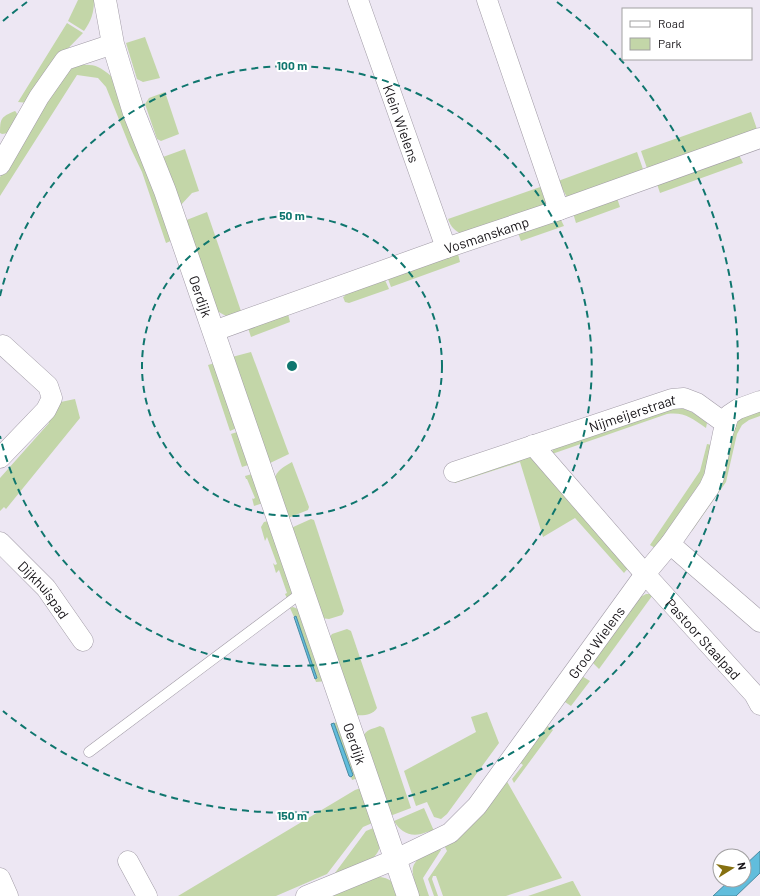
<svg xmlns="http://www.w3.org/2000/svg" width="760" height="896" font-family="Barlow,sans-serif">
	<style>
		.green { fill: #c3d6a8 }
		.water { fill: #61bddc; stroke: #4a8aa1 }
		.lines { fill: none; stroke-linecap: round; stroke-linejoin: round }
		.service-casing { stroke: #a29ca7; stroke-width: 11 }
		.minor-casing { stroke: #a29ca7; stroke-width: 21 }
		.tertiary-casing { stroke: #a29ca7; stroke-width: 23 }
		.service { stroke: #fff; stroke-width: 10 }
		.minor { stroke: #fff; stroke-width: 20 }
		.tertiary { stroke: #fff; stroke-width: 22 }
		.ring { fill: none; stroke: #0f766e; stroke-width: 2; stroke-dasharray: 7 5 }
		.labels { text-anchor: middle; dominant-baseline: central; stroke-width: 4; stroke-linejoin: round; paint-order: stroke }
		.street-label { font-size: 14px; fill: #161317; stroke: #fff }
		.centre { fill: #0f766e; stroke: #fff; stroke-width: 2 }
		.ring-label { font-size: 12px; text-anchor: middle; font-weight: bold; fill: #0f766e; stroke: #fff; stroke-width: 4; stroke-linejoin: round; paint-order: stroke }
	</style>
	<rect width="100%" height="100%" fill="#ede7f3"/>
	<g class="green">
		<path d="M 78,0 L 94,0 C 94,13 91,21 84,31 L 68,21 Z"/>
		<path d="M 67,23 L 83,33 L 52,65 L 29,103 L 18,102 Z"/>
		<path d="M 145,37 L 160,78 L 143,82 L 137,79 L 126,43 Z"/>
		<path d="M 79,65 C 95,64 99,66 111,76 L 173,240 L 166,243 L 142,172 L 130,147 L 106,87 L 98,78 L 77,75 L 0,196 L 0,177 L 65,74 L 71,69 Z"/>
		<path d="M 165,92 L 179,134 L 161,141 L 157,139 L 145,104 L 149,98 Z"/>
		<path d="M 15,111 L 16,112 L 19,118 L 9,133 L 2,134 L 0,133 C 0,118 1,117 15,111 Z"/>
		<path d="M 751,112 L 758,132 L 648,171 L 641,151 Z"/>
		<path d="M 185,149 L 199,191 L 192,193 L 179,207 L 163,157 Z"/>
		<path d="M 637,152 L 644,172 L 568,199 L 558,181 Z"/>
		<path d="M 739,155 L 743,163 L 660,193 L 657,184 Z"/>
		<path d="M 543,186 L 548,206 L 461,234 C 454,230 451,227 448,219 Z"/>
		<path d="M 617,198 L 620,207 L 576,223 L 573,213 Z"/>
		<path d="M 207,212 L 242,314 L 226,316 L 217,311 L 184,221 Z"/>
		<path d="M 560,218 L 564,226 L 521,241 L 518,233 Z"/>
		<path d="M 458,254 L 460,262 L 391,287 L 388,279 Z"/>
		<path d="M 385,280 L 389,289 L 349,303 L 345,302 L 343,297 L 345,296 L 344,294 Z"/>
		<path d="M 288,314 L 290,322 L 251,337 L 248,328 Z"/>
		<path d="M 251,352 L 289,454 L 268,464 L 232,357 Z"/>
		<path d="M 215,363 L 226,394 L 228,393 L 251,459 L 248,465 L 242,467 L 231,434 L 240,431 L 239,427 L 230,431 L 208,365 Z"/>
		<path d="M 75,399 L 80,418 L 6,509 L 4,507 L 0,511 L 0,478 L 49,423 L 49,415 L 56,403 Z"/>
		<path d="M 670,407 C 687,407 694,413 707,423 L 706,428 C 691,418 685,412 667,414 L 552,454 L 553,449 Z"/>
		<path d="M 760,411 L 760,416 L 749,420 L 742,425 L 737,434 L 726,482 L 692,531 L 688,529 L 735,424 L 742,417 Z"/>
		<path d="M 707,444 L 712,445 L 704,477 L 655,548 L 650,545 L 700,471 Z"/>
		<path d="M 530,457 L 629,567 L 624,573 L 575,518 L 543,537 L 520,462 L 455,483 L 449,467 Z"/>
		<path d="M 292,462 L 309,507 L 308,510 L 288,518 L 274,481 C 276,470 284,467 292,462 Z"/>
		<path d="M 252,474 L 263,503 L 254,506 L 252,498 L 253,499 L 255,498 L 247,479 L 246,479 L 245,476 Z"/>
		<path d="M 311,519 L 314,520 L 344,611 L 342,615 L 329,619 L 321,618 L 291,528 Z"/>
		<path d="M 268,521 L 293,587 L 291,595 L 287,598 L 285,594 L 287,593 L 279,570 L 276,573 L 273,563 L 275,565 L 277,564 L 267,537 L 265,541 L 261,527 L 264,522 Z"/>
		<path d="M 646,594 L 649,594 L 652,596 L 599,669 L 592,662 L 637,599 Z"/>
		<path d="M 293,607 L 298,609 L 328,681 L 316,682 L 315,679 L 317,678 L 296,616 L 294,617 L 290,608 Z"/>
		<path d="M 347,629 L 351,631 L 377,708 C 373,715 363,716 355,715 L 330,637 L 332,634 Z"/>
		<path d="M 580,675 L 590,681 L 571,706 L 562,700 Z"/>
		<path d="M 487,712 L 499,743 L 447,814 L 441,819 L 434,817 L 427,802 L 416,806 L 404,771 L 476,732 L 471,717 Z"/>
		<path d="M 341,721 L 361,777 L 352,780 L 351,777 L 353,775 L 334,723 Z"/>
		<path d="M 545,724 L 553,730 L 514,783 L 512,779 L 523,765 L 518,761 Z"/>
		<path d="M 380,726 L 384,728 L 411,808 L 390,816 L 363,738 C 365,729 373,729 380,726 Z"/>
		<path d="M 505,778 L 562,878 L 506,896 L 443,896 L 436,876 L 433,876 L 432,879 L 438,896 L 434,896 L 428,879 L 447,851 L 444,845 Z"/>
		<path d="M 364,787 L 377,821 L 363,827 L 327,874 L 276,896 L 178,896 L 355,790 Z"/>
		<path d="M 424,808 L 434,831 C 430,830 426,833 421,834 C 409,837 400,831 394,821 Z"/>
		<path d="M 376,827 C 379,839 384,847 374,857 L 332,877 L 366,831 Z"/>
		<path d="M 440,848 L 441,850 L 423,878 L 429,896 L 417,896 C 417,888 414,882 413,874 C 410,858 429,853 440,848 Z"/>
		<path d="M 377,877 C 391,877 395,884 400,896 L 327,896 Z"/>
		<path d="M 573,881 L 581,896 L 528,896 L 572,881 Z"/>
	</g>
	<g class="water">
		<path d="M 296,616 L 317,678 L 315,679 L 294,617 Z"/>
		<path d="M 334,723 L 353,775 L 351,777 L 349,776 L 331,724 Z"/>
		<path d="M 760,851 L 760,873 L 736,896 L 713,896 L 730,880 L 744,880 L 744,866 Z"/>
	</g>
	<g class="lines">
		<g class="service-casing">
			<path id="service" d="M 89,752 L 304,591"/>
		</g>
		<g class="minor-casing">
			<g id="minor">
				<path id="s1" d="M 358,0 L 446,248"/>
				<path d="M 487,0 L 559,210"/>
				<path d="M 0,165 L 39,97 L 65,60 L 113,44"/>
				<path id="s2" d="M 214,331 L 446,248 L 559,210 L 760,138"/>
				<path id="s3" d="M 533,445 L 645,574 L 754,694 L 760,705"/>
				<path d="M 0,458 L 46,410 L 52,398 L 48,386 L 3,345"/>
				<path id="s4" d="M 454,472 L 672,399 L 684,398 L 697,403 L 726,424"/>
				<path id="s5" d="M 0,542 L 46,588 L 83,641"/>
				<path d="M 670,544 L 760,622"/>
				<path d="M 128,861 L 147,896"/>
				<path d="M 0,878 L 8,896"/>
				<path id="s6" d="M 306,896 L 396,859 L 450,833 L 477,806 L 645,574 L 670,544 L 709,488 L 714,477 L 723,433 L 729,415 L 738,409 L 760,401"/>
			</g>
		</g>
		<g class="tertiary-casing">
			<g id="tertiary">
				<path id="s7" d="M 105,0 L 113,44 L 134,113 L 165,191 L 408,896"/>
			</g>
		</g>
		<use href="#service" class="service"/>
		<use href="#minor" class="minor"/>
		<use href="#tertiary" class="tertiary"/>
	</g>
	<g class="ring">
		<circle cx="292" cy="366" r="150"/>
		<path d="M0 296A300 300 0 1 1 0 436"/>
		<path d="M3 21A450 450 0 0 1 27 2M557 2A450 450 0 1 1 3 711"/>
	</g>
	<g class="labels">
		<g class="street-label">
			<text stroke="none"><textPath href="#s1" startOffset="131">Klein Wielens</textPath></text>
			<text stroke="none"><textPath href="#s2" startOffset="289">Vosmanskamp</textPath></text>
			<text stroke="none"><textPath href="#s7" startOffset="312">Oerdijk</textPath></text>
			<text stroke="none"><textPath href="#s4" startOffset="188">Nijmeijerstraat</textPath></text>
			<text stroke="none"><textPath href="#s5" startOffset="65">Dijkhuispad</textPath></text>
			<text stroke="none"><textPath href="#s3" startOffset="258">Pastoor Staalpad</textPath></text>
			<text stroke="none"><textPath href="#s6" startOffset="398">Groot Wielens</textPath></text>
			<text stroke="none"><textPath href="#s7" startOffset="785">Oerdijk</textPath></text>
		</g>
	</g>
	<circle cx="292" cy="366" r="6" class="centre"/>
	<g class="ring-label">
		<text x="292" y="70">100 m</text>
		<text x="292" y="220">50 m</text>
		<text x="292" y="820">150 m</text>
	</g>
	<rect x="622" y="8" width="130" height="52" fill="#ffffff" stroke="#a2a1a2"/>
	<rect x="630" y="21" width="20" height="6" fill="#ffffff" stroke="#a2a1a2"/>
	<text x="658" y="28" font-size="12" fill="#161317">Road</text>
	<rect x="630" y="38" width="20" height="12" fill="#c3d6a8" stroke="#a2a1a2"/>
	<text x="658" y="48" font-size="12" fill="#161317">Park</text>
	<g transform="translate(732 868) rotate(79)"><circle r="19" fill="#ffffff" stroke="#a2a1a2"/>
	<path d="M0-3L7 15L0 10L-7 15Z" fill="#867010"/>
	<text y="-6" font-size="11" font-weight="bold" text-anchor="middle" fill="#161317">N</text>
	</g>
</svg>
